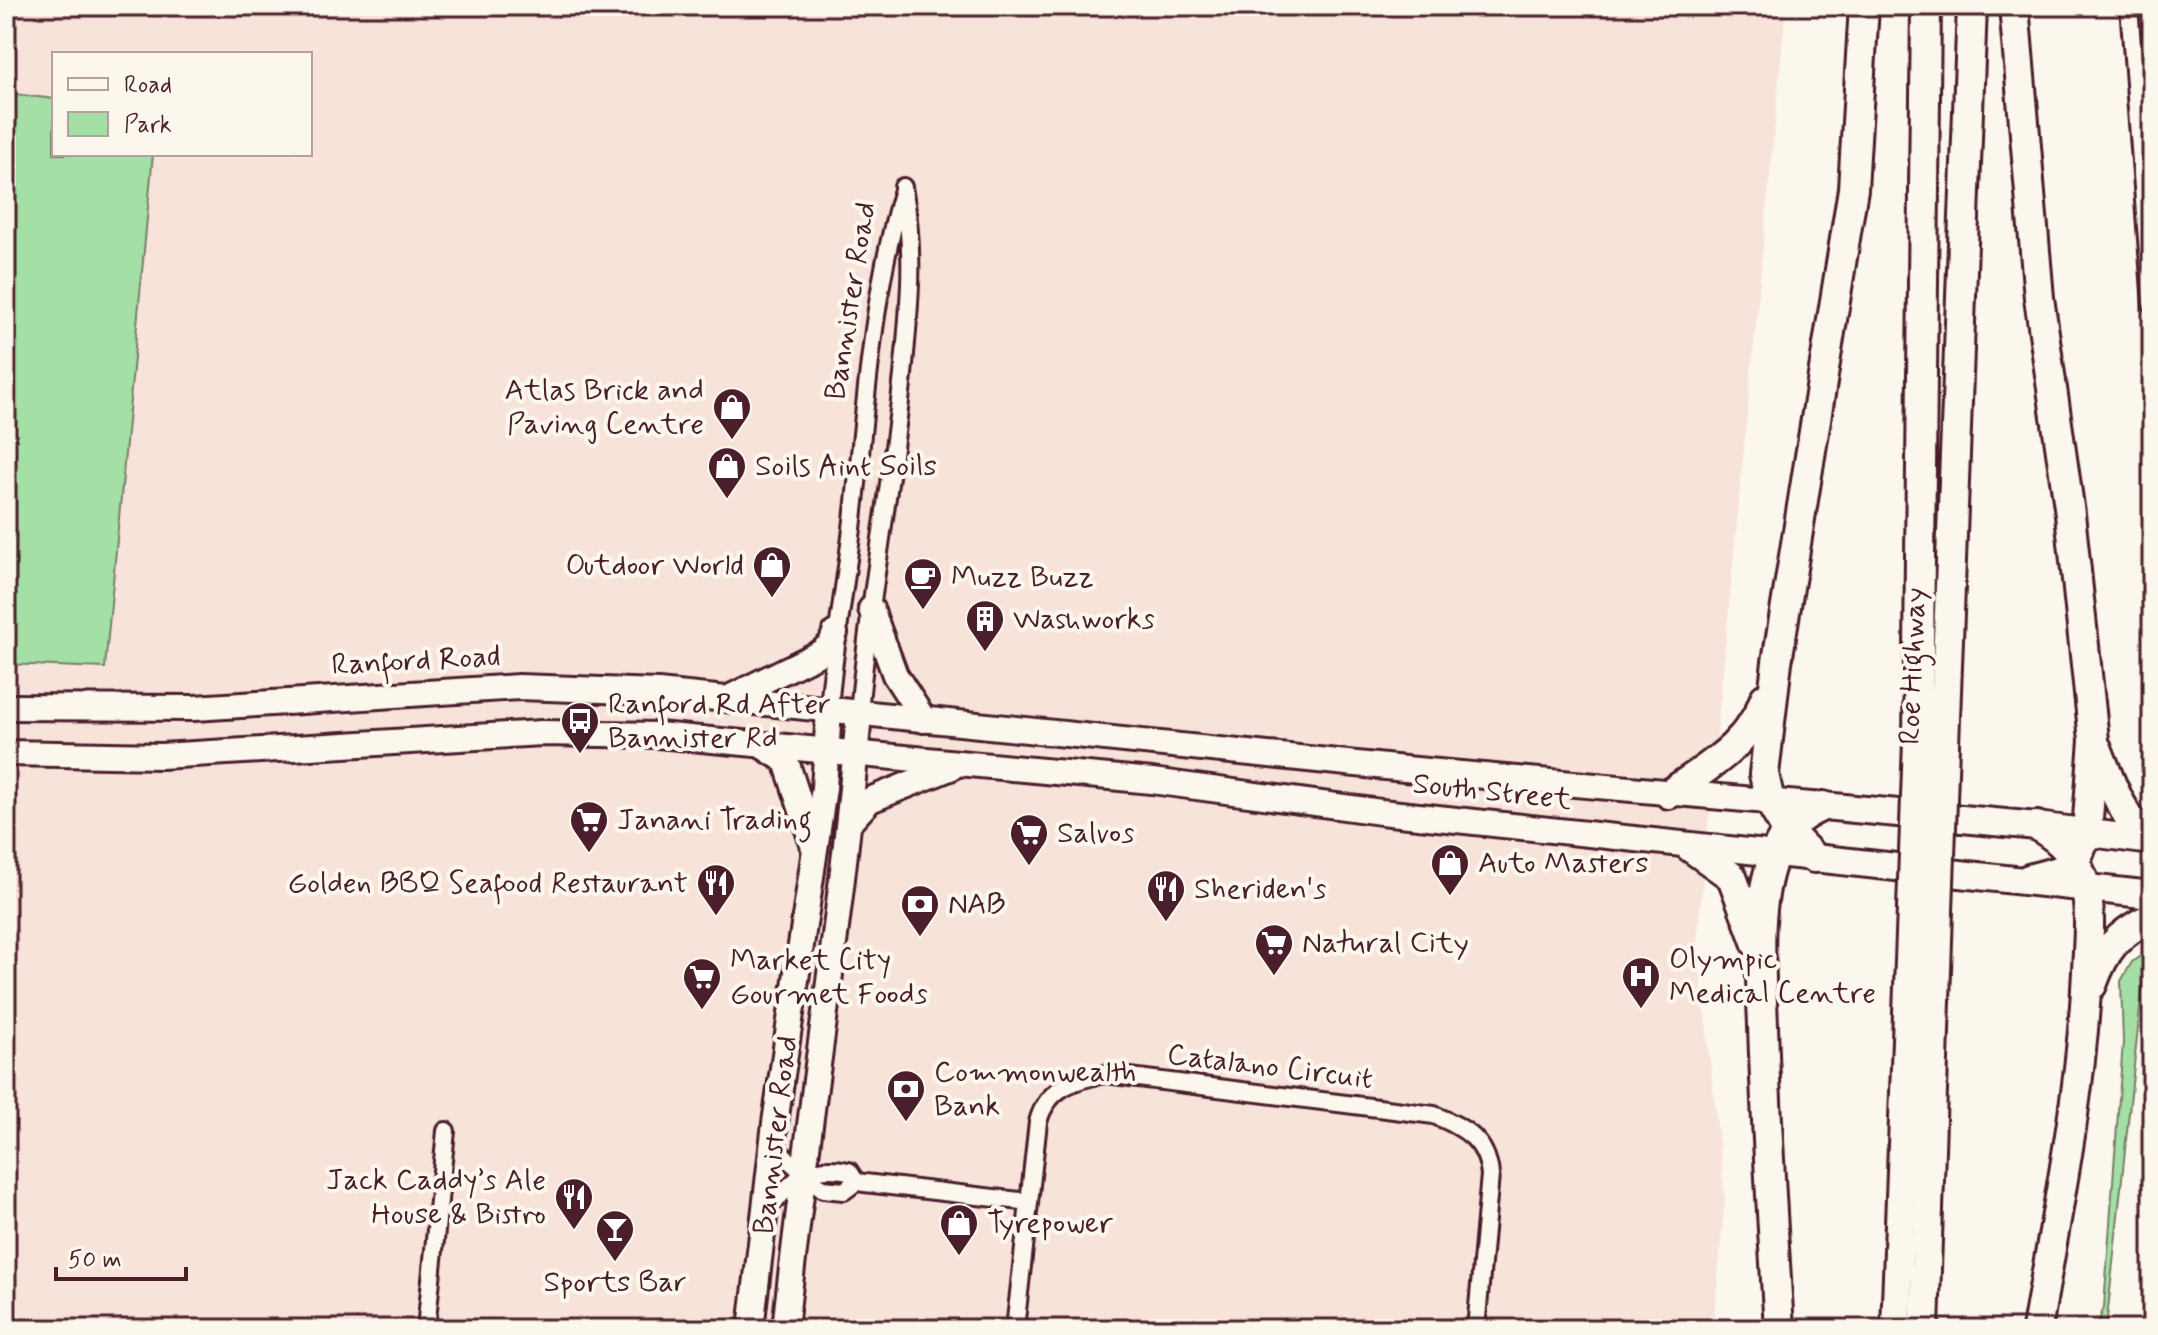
<svg xmlns="http://www.w3.org/2000/svg" width="2158" height="1335" font-family="Mynerve,sans-serif">
	<style>
		.built { fill: #f7e3da; fill-rule: evenodd }
		.green { fill: #a4dfa5; stroke: #777f68; stroke-width: 2 }
		.lines { fill: none; stroke-linecap: round; stroke-linejoin: round }
		.minor-casing { stroke: #4a1f2b; stroke-width: 22 }
		.primary-casing { stroke: #4a1f2b; stroke-width: 30 }
		.trunk-casing { stroke: #4a1f2b; stroke-width: 32 }
		.motorway-casing { stroke: #4a1f2b; stroke-width: 34 }
		.minor { stroke: #fbf7ec; stroke-width: 16 }
		.primary { stroke: #fbf7ec; stroke-width: 24 }
		.trunk { stroke: #fbf7ec; stroke-width: 26 }
		.motorway { stroke: #fbf7ec; stroke-width: 28 }
		.rail-casing { stroke: #4a1f2b; stroke-width: 8 }
		.rail { stroke: #fbf7ec; stroke-width: 5; stroke-dasharray: 15; stroke-linecap: butt }
		.motorway-bridge-casing { stroke: #4a1f2b; stroke-width: 34; stroke-linecap: butt }
		.motorway-bridge { stroke: #fbf7ec; stroke-width: 28 }
		.labels { text-anchor: middle; dominant-baseline: central; stroke-width: 8; stroke-linejoin: round; paint-order: stroke }
		.street-label { font-size: 30px; fill: #4a1f2b; stroke: #fbf7ec }
		.poi-label { font-size: 30px; fill: #4a1f2b; stroke: #fbf7ec; text-anchor: start }
	</style>
	<rect width="100%" height="100%" fill="#fbf7ec"/>
	<filter id="ink" filterUnits="userSpaceOnUse"><feTurbulence type="fractalNoise" baseFrequency=".0125" numOctaves="2"/><feDisplacementMap in="SourceGraphic" scale="16" xChannelSelector="R" yChannelSelector="G"/><feConvolveMatrix kernelMatrix="1 2 1 2 8 2 1 2 1" color-interpolation-filters="sRGB"/></filter>
	<g filter="url(#ink)">
		<path class="built" d="M 25,6 L 1786,6 L 1697,942 L 1725,1199 L 1713,1329 L 6,1329 L 6,30 ZM 54,54 L 310,54 L 310,154 L 54,154 Z"/>
		<g class="green">
			<path d="M 6,93 L 54,99 L 54,154 L 153,154 L 105,668 L 6,664 Z"/>
			<path d="M 2146,952 L 2106,1329 L 2096,1329 L 2104,1307 L 2123,1042 L 2121,981 L 2132,962 Z"/>
		</g>
		<g class="lines">
			<g class="minor-casing">
				<g id="minor">
					<path d="M 2129,6 L 2152,304"/>
					<path d="M 829,710 C 834,643 847,578 854,511 C 866,405 872,295 902,193"/>
					<path d="M 859,713 C 869,599 891,488 903,375 C 909,311 916,251 903,187"/>
					<path d="M 772,1146 L 823,1189 L 844,1191 L 856,1182 L 1029,1202"/>
					<path d="M 765,1211 C 794,1182 805,1162 849,1171 L 856,1182"/>
					<path d="M 426,1329 L 446,1131"/>
					<path d="M 1015,1329 L 1038,1122 C 1047,1088 1074,1079 1106,1074 L 1434,1115 C 1464,1127 1487,1140 1490,1175 L 1476,1329"/>
				</g>
			</g>
			<g class="primary-casing">
				<g id="primary">
					<path d="M 871,609 L 895,675 L 924,720"/>
					<path d="M 729,698 L 820,653 L 831,644 L 835,633"/>
					<path d="M 6,707 L 194,708 L 519,687 L 658,692 L 1405,769 L 1823,806"/>
					<path d="M 764,747 L 786,761 L 813,845"/>
					<path d="M 6,753 L 161,756 L 542,733 L 658,735 L 1152,781 L 1381,812 L 1814,858"/>
					<path d="M 849,823 L 870,800 L 952,767"/>
					<path d="M 751,1329 L 775,1123 L 824,788 L 829,710"/>
					<path d="M 785,1329 C 807,1123 842,919 859,713"/>
				</g>
			</g>
			<g class="trunk-casing">
				<g id="trunk">
					<path d="M 1823,806 L 2037,826 L 2152,841"/>
					<path d="M 1814,858 L 2152,895"/>
				</g>
			</g>
			<g class="motorway-casing">
				<g id="motorway">
					<path d="M 2014,6 L 2039,298 L 2070,514 L 2094,740 L 2087,832 L 2078,855 L 2066,869 L 2029,879"/>
					<path d="M 1918,741 L 1926,6"/>
					<path d="M 1944,745 L 1972,6"/>
					<path d="M 2097,748 C 2111,783 2121,816 2150,841"/>
					<path d="M 1669,794 C 1707,767 1749,745 1765,698"/>
					<path d="M 2037,826 C 2062,840 2078,858 2085,886 C 2092,913 2088,944 2087,971 C 2082,1091 2057,1211 2037,1329"/>
					<path d="M 1690,847 L 1732,877 L 1757,944"/>
					<path d="M 1814,858 L 1786,829 L 1770,802 L 1764,774 L 1777,662 L 1853,189 L 1864,6"/>
					<path d="M 2092,985 C 2105,949 2117,934 2152,917"/>
					<path d="M 1779,1329 C 1773,1228 1766,1126 1763,1025 C 1761,970 1754,908 1774,856 C 1784,829 1798,817 1823,806"/>
					<path d="M 1896,1329 L 1912,908"/>
					<path d="M 1924,1329 L 1938,911"/>
				</g>
			</g>
			<use href="#minor" class="minor"/>
			<use href="#primary" class="primary"/>
			<use href="#trunk" class="trunk"/>
			<use href="#motorway" class="motorway"/>
			<g class="rail-casing">
				<path id="rail" d="M 6,21 L 19,6"/>
			</g>
			<use href="#rail" class="rail"/>
			<g class="motorway-bridge-casing">
				<g id="motorway-bridge">
					<path d="M 1912,908 L 1918,741"/>
					<path d="M 1938,911 L 1944,745"/>
				</g>
			</g>
			<use href="#motorway-bridge" class="motorway-bridge"/>
		</g>
	</g>
	<defs>
		<g id="shop-pin" transform="scale(2)"><path d="M0 17L-7.5 6A9.5 9.5 0 1 1 7.5 6Z" fill="#4a1f2b" stroke="#fbf7ec"/><path d="M-5-2.5h2.3a2.7 3.5 0 0 1 5.4 0H5L5.5 6h-11ZM-1.5-2.5h3a1.5 2.3 0 0 0-3 0Z" fill="#fff"/></g>
		<g id="cafe-pin" transform="scale(2)"><path d="M0 17L-7.5 6A9.5 9.5 0 1 1 7.5 6Z" fill="#4a1f2b" stroke="#fbf7ec"/><path d="M-5.5-4.5H6V0H3Q3 3.5 0 3.5H-2.5Q-5.5 3.5-5.5 0ZM3-3.2v2h1.7v-2ZM-6 4.5H4V6H-6Z" fill="#fff"/></g>
		<g id="building-pin" transform="scale(2)"><path d="M0 17L-7.5 6A9.5 9.5 0 1 1 7.5 6Z" fill="#4a1f2b" stroke="#fbf7ec"/><path d="M-4-6H4V6H1V3H-1V6H-4ZM-2.5-4.3h1.7v1.8h-1.7ZM.8-4.3h1.7v1.8H.8ZM-2.5-1h1.7V.8h-1.7ZM.8-1h1.7V.8H.8Z" fill="#fff"/></g>
		<g id="bus-pin" transform="scale(2)"><path d="M0 17L-7.5 6A9.5 9.5 0 1 1 7.5 6Z" fill="#4a1f2b" stroke="#fbf7ec"/><path d="M-5-6H5V4H4V6H2V4H-2V6H-4V4H-5ZM-3.5-4V0h7V-4ZM-3.5 1.2v1.5H-2V1.2ZM2 1.2v1.5H3.5V1.2Z" fill="#fff"/></g>
		<g id="supermarket-pin" transform="scale(2)"><path d="M0 17L-7.5 6A9.5 9.5 0 1 1 7.5 6Z" fill="#4a1f2b" stroke="#fbf7ec"/><path d="M-6-5.5h2.5l.6 2H6L4.5 2H-2.5L-4.4-4H-6ZM-1.5 3.2a1.3 1.3 0 1 0 .1 0ZM3 3.2a1.3 1.3 0 1 0 .1 0Z" fill="#fff"/></g>
		<g id="restaurant-pin" transform="scale(2)"><path d="M0 17L-7.5 6A9.5 9.5 0 1 1 7.5 6Z" fill="#4a1f2b" stroke="#fbf7ec"/><path d="M-5-6h1v4h1v-4h1v4h1v-4h1v5L-1.5 .5V6h-2V.5L-5-1ZM5-6V6H3V1.5H1.5Q1.5-4 5-6Z" fill="#fff"/></g>
		<g id="bank-pin" transform="scale(2)"><path d="M0 17L-7.5 6A9.5 9.5 0 1 1 7.5 6Z" fill="#4a1f2b" stroke="#fbf7ec"/><path d="M-6-4H6V4H-6ZM0-2.3a2.3 2.3 0 1 0 0 4.6a2.3 2.3 0 1 0 0-4.6Z" fill="#fff"/></g>
		<g id="hospital-pin" transform="scale(2)"><path d="M0 17L-7.5 6A9.5 9.5 0 1 1 7.5 6Z" fill="#4a1f2b" stroke="#fbf7ec"/><path d="M-5-5h3v3.5h4V-5h3V5h-3V1.5h-4V5h-3Z" fill="#fff"/></g>
		<g id="bar-pin" transform="scale(2)"><path d="M0 17L-7.5 6A9.5 9.5 0 1 1 7.5 6Z" fill="#4a1f2b" stroke="#fbf7ec"/><path d="M-6-5H6L.8 .8V4.5H3.5V6h-7V4.5H-.8V.8Z" fill="#fff"/></g>
	</defs>
	<g fill-rule="evenodd">
		<use href="#shop-pin" x="732" y="407"/>
		<use href="#shop-pin" x="727" y="466"/>
		<use href="#shop-pin" x="772" y="565"/>
		<use href="#cafe-pin" x="923" y="577"/>
		<use href="#building-pin" x="985" y="619"/>
		<use href="#bus-pin" x="580" y="721"/>
		<use href="#supermarket-pin" x="589" y="820"/>
		<use href="#supermarket-pin" x="1029" y="833"/>
		<use href="#shop-pin" x="1450" y="863"/>
		<use href="#restaurant-pin" x="716" y="883"/>
		<use href="#restaurant-pin" x="1166" y="889"/>
		<use href="#bank-pin" x="920" y="904"/>
		<use href="#supermarket-pin" x="1274" y="943"/>
		<use href="#hospital-pin" x="1641" y="976"/>
		<use href="#supermarket-pin" x="702" y="977"/>
		<use href="#bank-pin" x="906" y="1089"/>
		<use href="#restaurant-pin" x="574" y="1197"/>
		<use href="#shop-pin" x="959" y="1223"/>
		<use href="#bar-pin" x="615" y="1229"/>
	</g>
	<g class="labels">
		<g class="street-label">
			<text transform="translate(851 301) rotate(-81)">Bannister Road</text>
			<text transform="translate(416 661) rotate(-3)">Ranford Road</text>
			<text transform="translate(1913 666) rotate(-88)">Roe Highway</text>
			<text transform="translate(1492 792) rotate(6)">South Street</text>
			<text transform="translate(1270 1067) rotate(7)">Catalano Circuit</text>
			<text transform="translate(776 1135) rotate(-83)">Bannister Road</text>
		</g>
		<g class="poi-label">
			<text x="704" y="390" text-anchor="end">Atlas Brick and<tspan x="704" dy="34">Paving Centre</tspan></text>
			<text x="755" y="466">Soils Aint Soils</text>
			<text x="744" y="565" text-anchor="end">Outdoor World</text>
			<text x="951" y="577">Muzz Buzz</text>
			<text x="1013" y="619">Washworks</text>
			<text x="608" y="704">Ranford Rd After<tspan x="608" dy="34">Bannister Rd</tspan></text>
			<text x="617" y="820">Janani Trading</text>
			<text x="1057" y="833">Salvos</text>
			<text x="1478" y="863">Auto Masters</text>
			<text x="688" y="883" text-anchor="end">Golden BBQ Seafood Restaurant</text>
			<text x="1194" y="889">Sheriden's</text>
			<text x="948" y="904">NAB</text>
			<text x="1302" y="943">Natural City</text>
			<text x="1669" y="959">Olympic<tspan x="1669" dy="34">Medical Centre</tspan></text>
			<text x="730" y="960">Market City<tspan x="730" dy="34">Gourmet Foods</tspan></text>
			<text x="934" y="1072">Commonwealth<tspan x="934" dy="34">Bank</tspan></text>
			<text x="546" y="1180" text-anchor="end">Jack Caddy’s Ale<tspan x="546" dy="34">House &amp; Bistro</tspan></text>
			<text x="987" y="1223">Tyrepower</text>
			<text x="615" y="1282" text-anchor="middle">Sports Bar</text>
		</g>
	</g>
	<rect width="2158" height="1335" fill="none" stroke="#fbf7ec" stroke-width="32"/>
	<rect x="16" y="16" width="2126" height="1303" fill="none" stroke="#4a1f2b" stroke-width="3" filter="url(#ink)"/>
	<rect x="52" y="52" width="260" height="104" fill="#fbf7ec" stroke="#b4a19f" stroke-width="2"/>
	<rect x="68" y="78" width="40" height="12" fill="#fbf7ec" stroke="#b4a19f" stroke-width="2"/>
	<text x="124" y="92" font-size="24" fill="#4a1f2b">Road</text>
	<rect x="68" y="112" width="40" height="24" fill="#a4dfa5" stroke="#b4a19f" stroke-width="2"/>
	<text x="124" y="132" font-size="24" fill="#4a1f2b">Park</text>
	<path d="M56 1267v12h130v-12" fill="none" stroke="#4a1f2b" stroke-width="4"/>
	<text x="68" y="1267" font-size="24" fill="#4a1f2b" stroke="#fbf7ec" stroke-width="6" paint-order="stroke">50 m</text>
</svg>
